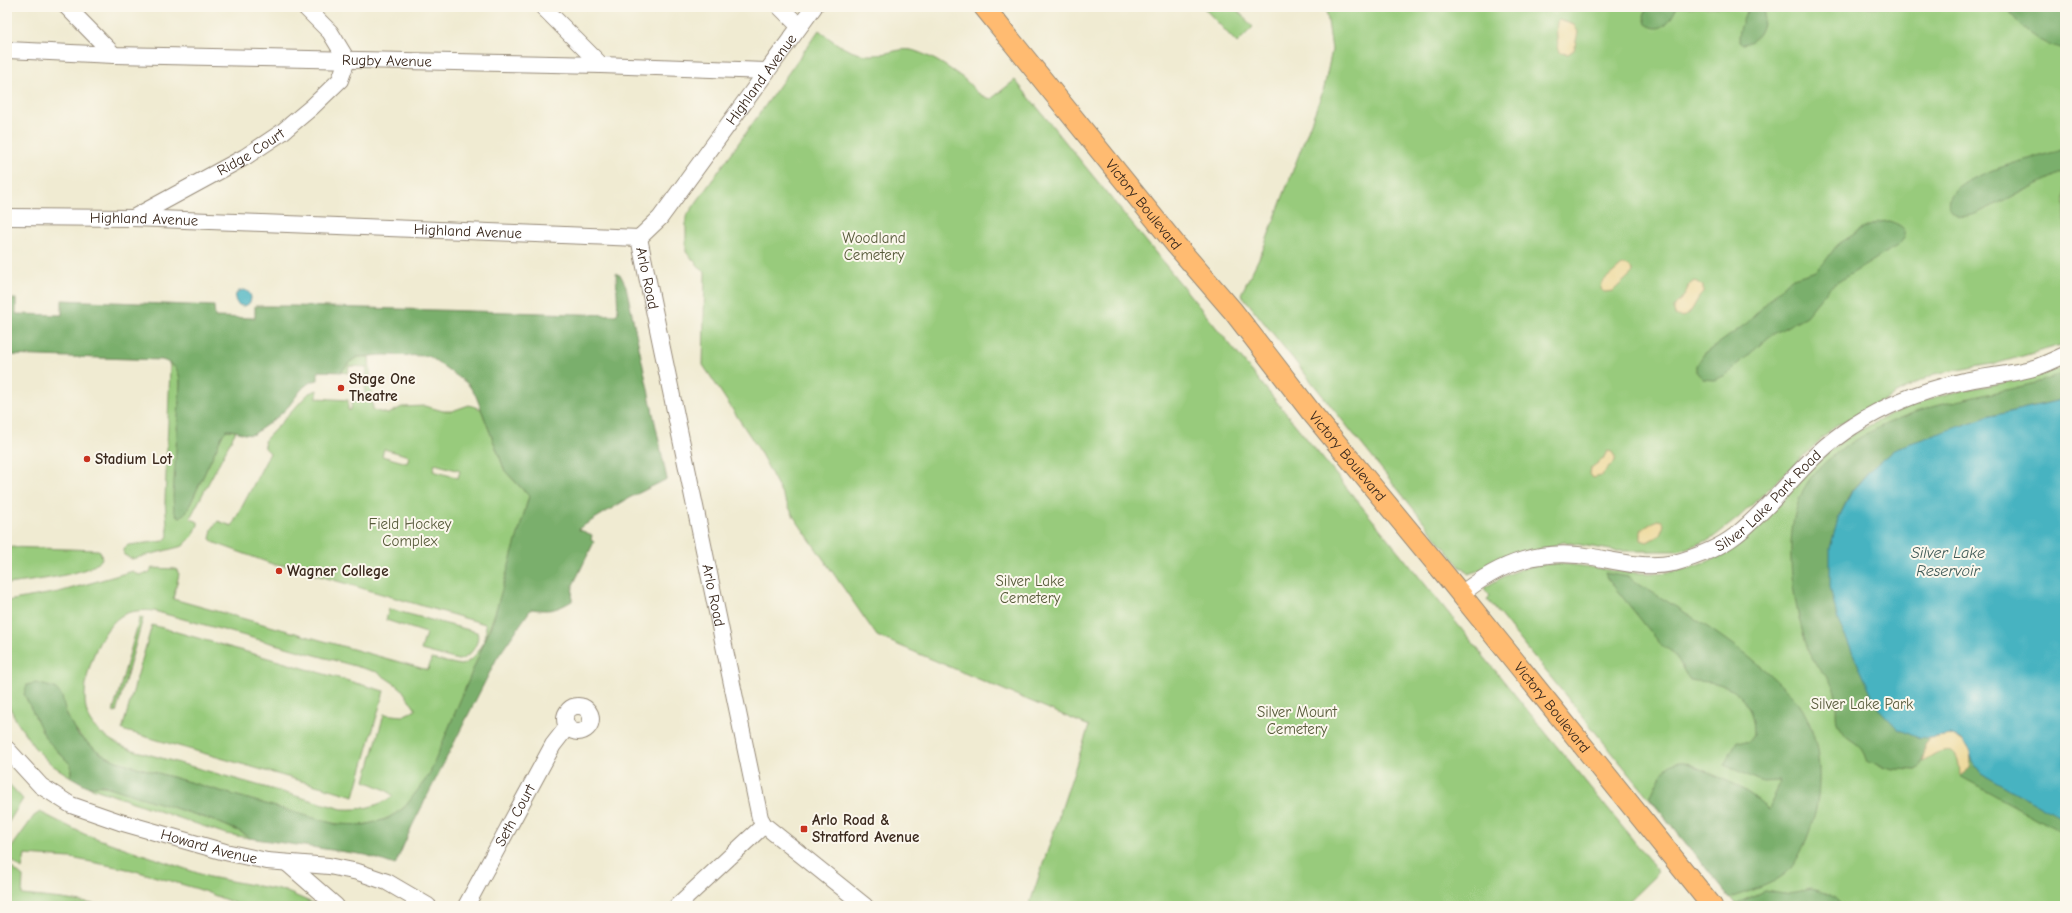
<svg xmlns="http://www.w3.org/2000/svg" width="2072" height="913" font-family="'Comic Neue',sans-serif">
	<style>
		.green { fill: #98cb7c; stroke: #6a7a4d; fill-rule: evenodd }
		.forest { fill: #7aaf6c; stroke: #5a6c45 }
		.sand { fill: #eeda9e; stroke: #94825e }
		.water { fill: #46b3c1; stroke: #406e70 }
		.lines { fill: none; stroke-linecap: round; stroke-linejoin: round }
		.minor-casing { stroke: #968a78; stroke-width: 18 }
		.major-casing { stroke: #968a78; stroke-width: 22 }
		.minor { stroke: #fff; stroke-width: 16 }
		.major { stroke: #ffbb71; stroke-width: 20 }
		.poi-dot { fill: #c8321e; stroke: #fbf7ec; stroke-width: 1.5 }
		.labels { text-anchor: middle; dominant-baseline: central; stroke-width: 4; stroke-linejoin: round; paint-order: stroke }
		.street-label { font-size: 15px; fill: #3b2a1e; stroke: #fbf7ec }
		.park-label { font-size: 15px; fill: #575a3a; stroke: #fbf7ec }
		.poi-label { font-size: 15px; font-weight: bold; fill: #3b2a1e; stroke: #fbf7ec; text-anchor: start }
		.water-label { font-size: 16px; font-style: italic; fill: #3f5a57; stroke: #fbf7ec }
	</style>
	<rect width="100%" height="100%" fill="#fbf7ec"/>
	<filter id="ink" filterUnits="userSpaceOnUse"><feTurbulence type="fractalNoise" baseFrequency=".025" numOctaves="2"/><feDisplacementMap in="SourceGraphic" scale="8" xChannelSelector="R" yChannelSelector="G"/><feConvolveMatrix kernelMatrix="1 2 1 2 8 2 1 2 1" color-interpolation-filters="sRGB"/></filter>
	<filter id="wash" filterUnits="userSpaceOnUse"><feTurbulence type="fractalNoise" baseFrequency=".012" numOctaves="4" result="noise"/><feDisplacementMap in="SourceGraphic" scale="16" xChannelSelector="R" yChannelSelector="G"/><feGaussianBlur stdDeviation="0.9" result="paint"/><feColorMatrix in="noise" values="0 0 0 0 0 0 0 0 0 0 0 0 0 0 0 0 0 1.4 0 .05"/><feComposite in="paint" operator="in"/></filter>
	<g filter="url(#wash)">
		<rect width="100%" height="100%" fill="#f0ebd2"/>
		<g class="green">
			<path d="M 1203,7 L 1234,7 L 1253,27 L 1237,43 Z"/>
			<path d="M 1326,7 L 2065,7 L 2065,344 L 1998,363 L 1934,374 L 1835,426 L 1738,518 L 1711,539 L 1679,551 L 1616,551 L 1564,542 L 1468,574 L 1464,568 L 1461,568 L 1241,294 L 1262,252 L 1324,88 L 1332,50 Z"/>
			<path d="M 819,30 C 838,46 857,59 882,54 C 893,52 904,47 915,51 C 933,57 948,67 963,78 C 975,88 974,94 991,99 L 1015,80 L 1659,872 L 1627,903 L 1623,906 L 1029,906 L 1089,726 L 877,636 L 794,517 L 758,448 L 703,365 L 705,273 L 686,252 L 686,217 Z"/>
			<path d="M 357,357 L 369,357 L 373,410 L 388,414 L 402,407 L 425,406 L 443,411 L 452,411 L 469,405 L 481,409 L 505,471 L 529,496 C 517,539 507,583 491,624 C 479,658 465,690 451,723 C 439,753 429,788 402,809 C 381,826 353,828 327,822 L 116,761 C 91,750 72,733 64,706 L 57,751 L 71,765 L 71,777 L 52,765 L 34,747 L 17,722 L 7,702 L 7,601 L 59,592 L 133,571 L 138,575 L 149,573 L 152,568 L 176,569 L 179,574 L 173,599 L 428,670 L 431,659 L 461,665 C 475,661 490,639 485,624 L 282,565 L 275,565 L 215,543 L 210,539 L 212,529 L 218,521 L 232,526 L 270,453 L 265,448 L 264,441 L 309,393 L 317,390 L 317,398 L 348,400 L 348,410 L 351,410 L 352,400 L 364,401 L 367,367 L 349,366 L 348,373 L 341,372 L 350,362 ZM 384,449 L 409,456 L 407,463 L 382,456 ZM 435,464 L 460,471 L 458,478 L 433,471 ZM 154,611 L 377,672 L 401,688 L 416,710 L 402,716 L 384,714 L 365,781 L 386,790 L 393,796 C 378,807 360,810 342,809 L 126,748 C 113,742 98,734 90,721 C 75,693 96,632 121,616 C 130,610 145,610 154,611 Z"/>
			<path d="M 165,360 C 177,365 180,372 180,384 L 174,511 L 187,511 L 223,434 L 227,430 L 236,431 L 190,518 L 198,522 L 198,525 L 193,536 L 183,546 L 132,559 L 124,555 L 123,550 L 128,545 L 164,541 L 168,536 L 165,501 L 170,367 L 169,363 Z"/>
			<path d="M 2065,366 L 2065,906 L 1737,906 L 1487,599 L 1490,596 L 1484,588 C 1497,580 1510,572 1525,568 C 1558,558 1592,569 1625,572 C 1647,574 1672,574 1693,567 C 1763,546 1793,471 1852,435 C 1877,421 1904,407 1932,398 C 1976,385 2022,383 2065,366 Z"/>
			<path d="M 7,547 L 98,550 L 100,551 L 102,558 C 97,574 24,582 7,584 Z"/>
			<path d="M 389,609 L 477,632 C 481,643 469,659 458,660 L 421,650 L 426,633 L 386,620 Z"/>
			<path d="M 140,617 L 143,618 L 116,713 L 113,712 Z"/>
			<path d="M 152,625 L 384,691 L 354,796 L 122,730 Z"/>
			<path d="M 7,782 L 23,799 L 7,825 Z"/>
			<path d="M 94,785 L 111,787 L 215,821 L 241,832 L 249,838 L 226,834 L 89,787 Z"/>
			<path d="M 40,812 L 84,834 L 209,877 L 285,891 L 319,906 L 242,906 L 198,889 L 132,870 L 71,858 L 25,855 L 22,869 L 7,857 L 7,854 L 34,816 Z"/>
			<path d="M 7,864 L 23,877 L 22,895 L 62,899 L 107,906 L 7,906 Z"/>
		</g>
		<g class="forest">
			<path d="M 1647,7 L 1677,7 C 1670,21 1662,35 1646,24 L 1644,16 Z"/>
			<path d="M 1750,7 L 1764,7 C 1765,23 1761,41 1743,44 L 1739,41 C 1739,29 1743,17 1750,7 Z"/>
			<path d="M 2007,7 L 2065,7 L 2065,49 C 2040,44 2020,29 2007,7 Z"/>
			<path d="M 2065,149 L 2065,171 L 1978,213 C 1972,215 1963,218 1957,215 C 1941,207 1953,190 1963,184 C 1994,166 2031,159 2065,149 Z"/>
			<path d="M 1889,221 C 1905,226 1912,233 1897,246 L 1830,287 L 1806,316 L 1770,336 L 1726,375 L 1714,380 L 1703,379 L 1697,373 L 1697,365 L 1704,354 L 1747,323 L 1785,284 L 1793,278 L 1816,271 L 1824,263 L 1837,245 L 1862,229 L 1879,222 Z"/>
			<path d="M 616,273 L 621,276 L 626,286 L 667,479 L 629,498 L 578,529 L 592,535 L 591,540 L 594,542 L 573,585 L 572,601 C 555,611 549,611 531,609 L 497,658 L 412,826 L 395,865 L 366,855 L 249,838 L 241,832 L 215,821 L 103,785 L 89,787 L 71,777 L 71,765 L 46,739 L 24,694 L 27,685 L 36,683 L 55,688 L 62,696 L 66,714 L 78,735 L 100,753 L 116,761 L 335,824 L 364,825 L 387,819 L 404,808 L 429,775 L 492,624 L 529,496 L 505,471 L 476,396 L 468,384 L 429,356 L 384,355 L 357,357 L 350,362 L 341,372 L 318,371 L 318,380 C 302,382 296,399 286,409 C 277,419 264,426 254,434 C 244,437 237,429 227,430 L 223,434 L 187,511 L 181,517 L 177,516 L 174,511 L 173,496 L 180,384 C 180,371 175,364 162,360 L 7,355 L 7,299 L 16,299 L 16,314 L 62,315 L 62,300 L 214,306 L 215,317 L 255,318 L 255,306 L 293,306 L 615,315 L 618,313 Z"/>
			<path d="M 2065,373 L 2065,399 L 1987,417 L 1870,470 L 1852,490 L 1838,519 L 1915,737 L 1930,738 C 1922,749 1925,765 1917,770 L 1893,769 L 1867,762 C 1865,758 1864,752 1861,748 C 1853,739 1844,739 1838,725 C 1834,715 1838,703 1835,692 C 1831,677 1814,667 1809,652 C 1792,605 1778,523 1810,479 C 1831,450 1879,425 1913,413 C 1962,396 2016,392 2065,373 Z"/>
			<path d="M 1605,573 L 1629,577 L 1635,582 C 1687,613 1742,646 1785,689 C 1792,696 1799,702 1804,712 C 1820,741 1822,777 1816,809 C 1812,827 1800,862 1785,874 C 1770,886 1749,891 1730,898 L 1651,800 L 1651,795 C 1659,780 1664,760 1685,762 C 1715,776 1746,786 1769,810 L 1780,781 L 1763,782 L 1724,765 L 1737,741 L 1749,742 L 1754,735 C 1754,707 1742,690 1715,683 C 1707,681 1698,682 1690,680 C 1680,668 1679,652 1663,647 L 1607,578 Z"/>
			<path d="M 1972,756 L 1973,762 L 2065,820 L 2065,834 L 1960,776 L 1967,769 Z"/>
			<path d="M 1811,889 C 1824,892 1834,894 1842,906 L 1737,906 L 1735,904 L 1765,891 L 1784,894 Z"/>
		</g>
		<g class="sand">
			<path d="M 1559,20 L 1574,25 L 1578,32 L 1574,50 L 1568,54 L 1561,53 C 1557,50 1556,28 1557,22 Z"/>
			<path d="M 1622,265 C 1627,265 1631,267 1633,272 C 1632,274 1616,288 1613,291 L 1604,292 L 1601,289 L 1602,282 Z"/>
			<path d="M 1695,281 L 1703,286 L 1703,293 C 1693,301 1692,323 1675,315 C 1671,306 1678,302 1684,296 C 1688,290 1687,284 1695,281 Z"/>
			<path d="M 1607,451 L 1612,452 L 1615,457 L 1615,461 L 1601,476 L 1593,478 L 1590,474 L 1591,468 L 1603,459 Z"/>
			<path d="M 1657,520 L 1662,521 L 1664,525 L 1660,535 L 1647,542 L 1641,540 L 1641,530 Z"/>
			<path d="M 1950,735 C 1969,742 1972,749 1970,768 L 1960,776 C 1959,742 1946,747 1923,762 L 1924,745 L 1930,738 Z"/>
		</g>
		<g class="water">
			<circle cx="243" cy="298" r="8"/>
			<path d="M 2065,399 L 2065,820 L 1981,773 L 1973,762 L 1969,748 L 1961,739 L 1950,735 L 1930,738 L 1916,737 L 1898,729 L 1878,708 L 1838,621 L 1830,586 L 1830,548 L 1838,519 L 1852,491 L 1870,470 L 1896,448 L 1987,417 Z"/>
		</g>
	</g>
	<g filter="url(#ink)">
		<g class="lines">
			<g class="minor-casing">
				<g id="minor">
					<path d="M 67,7 L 114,55"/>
					<path d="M 543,7 L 601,65"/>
					<path d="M 780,7 L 799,26"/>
					<path id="s1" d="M 7,50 L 114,55 L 601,65 L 766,71"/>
					<path id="s2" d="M 7,217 L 133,218 L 639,238 L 660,218 L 814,7"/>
					<path id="s3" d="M 133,218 L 245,157 L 281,133 L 312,107 L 340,80 L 347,60 L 330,32 L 305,7"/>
					<path id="s4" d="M 639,238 L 760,818 L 764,825 L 865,906"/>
					<path id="s5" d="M 1460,595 C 1501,562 1541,548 1593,557 C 1620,562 1647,569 1674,563 C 1696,557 1718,549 1736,535 C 1778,502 1806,455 1853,426 C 1885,405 1922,391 1960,382 C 1985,376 2012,375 2037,367 C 2046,364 2056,359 2065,355"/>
					<circle cx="578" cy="719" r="13"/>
					<path id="s6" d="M 7,749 L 41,786 L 71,805 L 120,822 L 225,852 L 267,861 L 329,866 L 358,872 L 387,882 L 428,906"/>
					<path d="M 288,864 L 336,906"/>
					<path id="s7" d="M 466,906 L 553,745 L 567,727"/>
					<path d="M 677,906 L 764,825"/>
				</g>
			</g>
			<g class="major-casing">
				<g id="major">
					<path id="s8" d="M 984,7 L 1176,245 L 1233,311 L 1311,412 L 1443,572 L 1712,906"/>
				</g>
			</g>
			<use href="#minor" class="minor"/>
			<use href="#major" class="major"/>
		</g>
	</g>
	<g class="poi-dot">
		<circle cx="341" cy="388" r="4"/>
		<circle cx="87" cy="459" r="4"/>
		<circle cx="279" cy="571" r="4"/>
		<rect x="800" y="825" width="8" height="8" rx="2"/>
	</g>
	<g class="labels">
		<g class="street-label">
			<text stroke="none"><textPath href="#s1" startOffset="380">Rugby Avenue</textPath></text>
			<text stroke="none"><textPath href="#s2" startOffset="833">Highland Avenue</textPath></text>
			<text stroke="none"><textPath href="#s3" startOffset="135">Ridge Court</textPath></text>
			<text stroke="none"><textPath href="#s8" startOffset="254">Victory Boulevard</textPath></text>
			<text stroke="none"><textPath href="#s2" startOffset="137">Highland Avenue</textPath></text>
			<text stroke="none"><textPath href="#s2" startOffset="461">Highland Avenue</textPath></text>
			<text stroke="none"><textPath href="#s4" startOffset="41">Arlo Road</textPath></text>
			<text stroke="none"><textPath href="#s8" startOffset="578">Victory Boulevard</textPath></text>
			<text stroke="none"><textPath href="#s5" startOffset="340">Silver Lake Park Road</textPath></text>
			<text stroke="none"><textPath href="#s4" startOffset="365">Arlo Road</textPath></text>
			<text stroke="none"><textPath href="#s8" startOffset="902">Victory Boulevard</textPath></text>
			<text stroke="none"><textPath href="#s7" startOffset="103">Seth Court</textPath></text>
			<text stroke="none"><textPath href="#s6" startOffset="230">Howard Avenue</textPath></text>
		</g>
		<g class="park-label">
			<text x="874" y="238">Woodland<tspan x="874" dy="17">Cemetery</tspan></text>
			<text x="410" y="524">Field Hockey<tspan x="410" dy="17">Complex</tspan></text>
			<text x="1030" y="581">Silver Lake<tspan x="1030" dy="17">Cemetery</tspan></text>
			<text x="1862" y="704">Silver Lake Park</text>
			<text x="1297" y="712">Silver Mount<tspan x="1297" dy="17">Cemetery</tspan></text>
		</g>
		<g class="poi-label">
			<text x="349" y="379">Stage One<tspan x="349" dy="17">Theatre</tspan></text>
			<text x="95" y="459">Stadium Lot</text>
			<text x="287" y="571">Wagner College</text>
			<text x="812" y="820">Arlo Road &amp;<tspan x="812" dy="17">Stratford Avenue</tspan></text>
		</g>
		<g class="water-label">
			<text x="1948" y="553">Silver Lake<tspan x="1948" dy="18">Reservoir</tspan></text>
		</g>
	</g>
	<rect width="2072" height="913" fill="none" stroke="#fbf7ec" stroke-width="24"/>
</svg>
